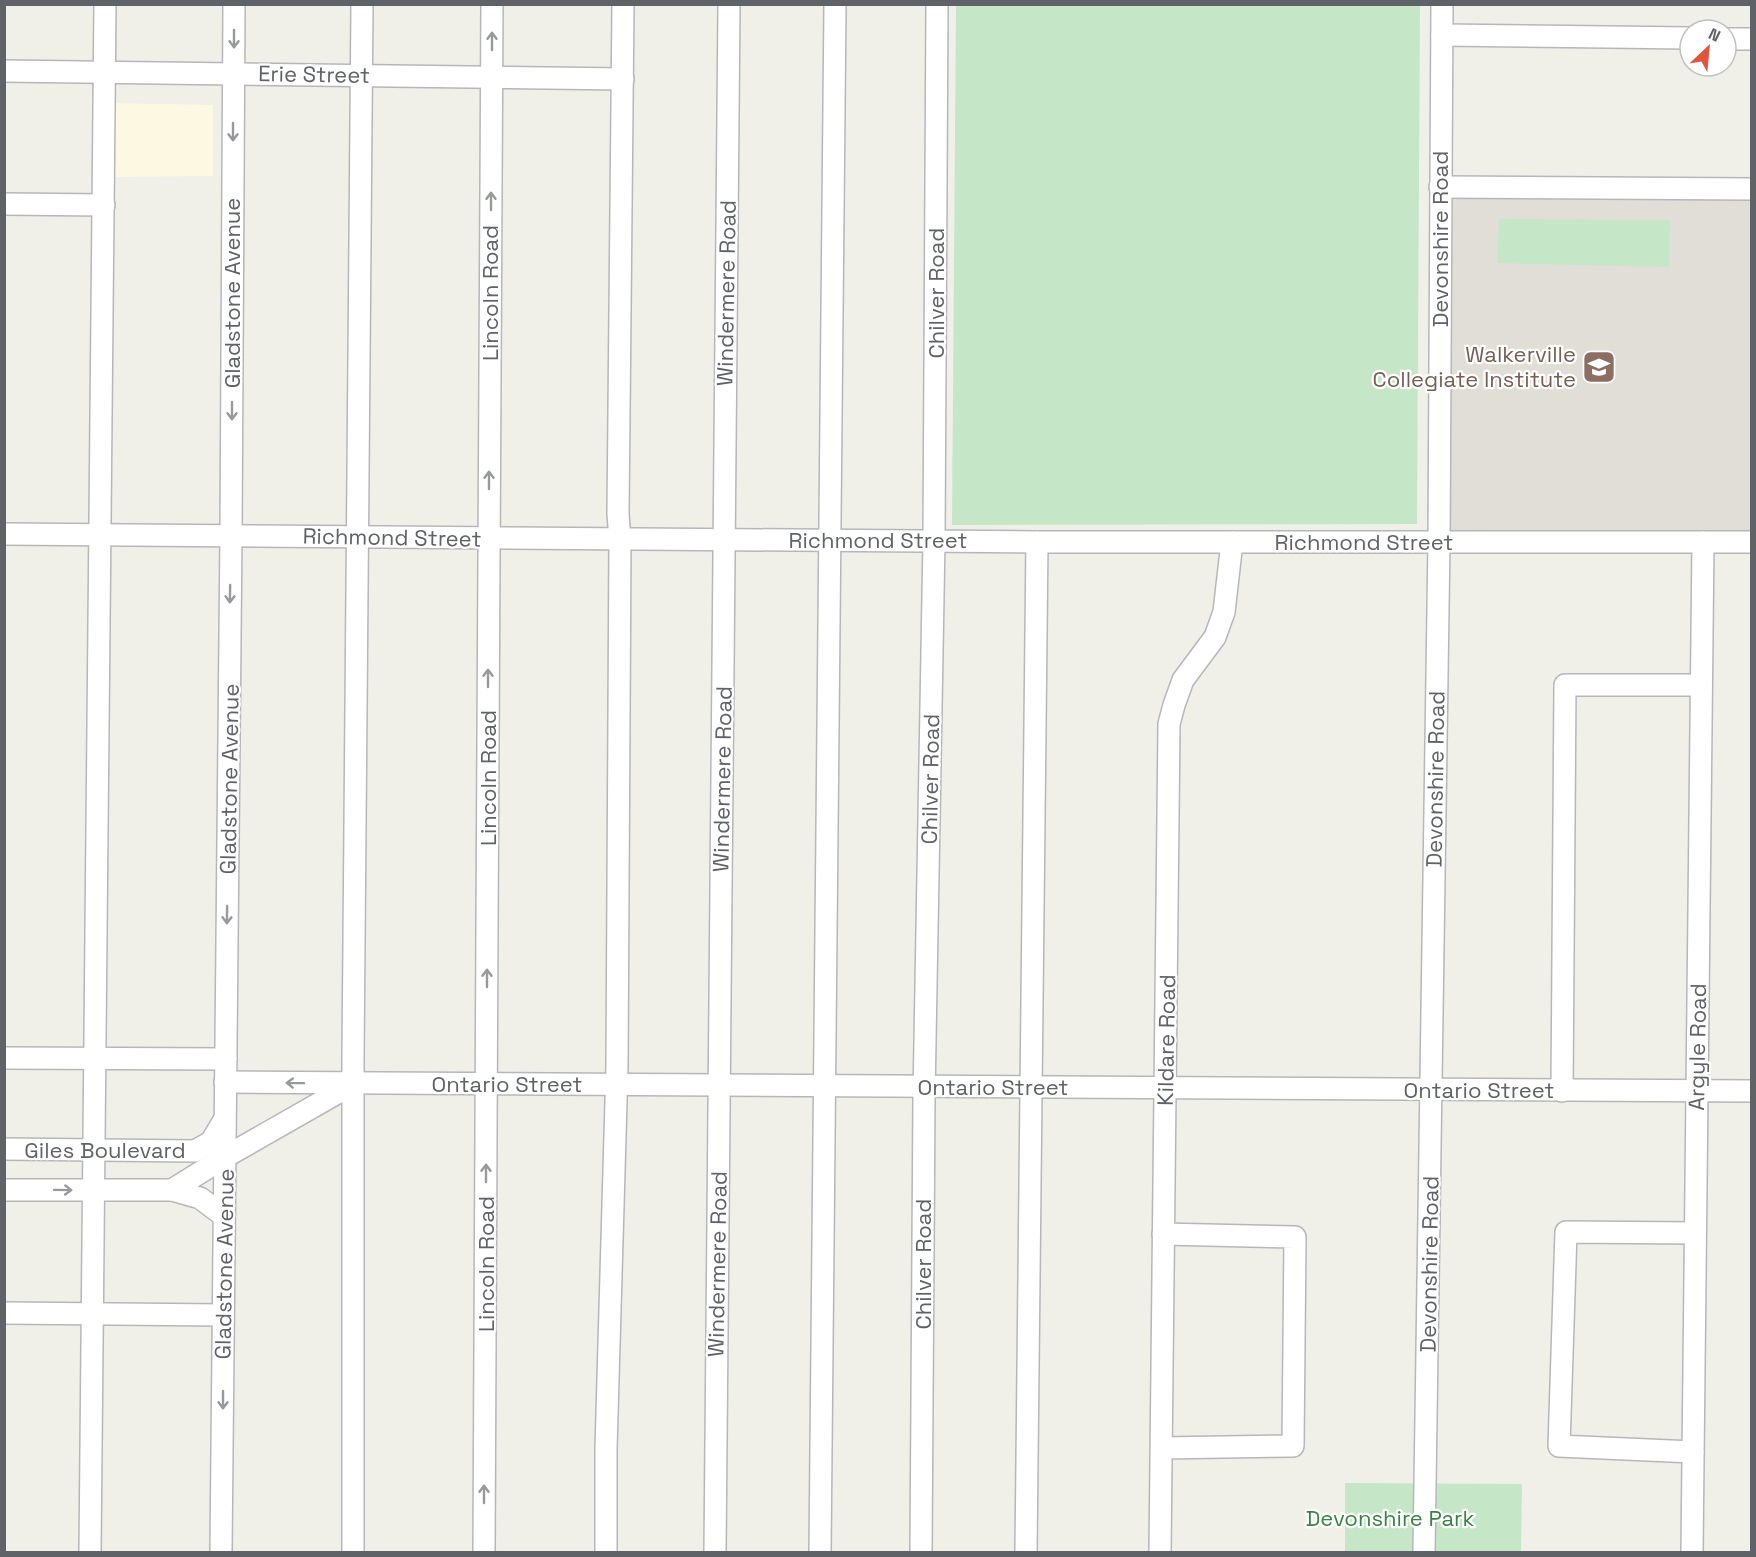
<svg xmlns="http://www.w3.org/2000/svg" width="1756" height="1557" font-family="'Space Grotesk',sans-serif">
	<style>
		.commercial { fill: #fcf8e1 }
		.education { fill: #e0ded6 }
		.green { fill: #c6e6c8 }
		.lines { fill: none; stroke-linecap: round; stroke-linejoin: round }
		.minor-casing { stroke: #b5b7bb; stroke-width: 24 }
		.minor { stroke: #fff; stroke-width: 21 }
		.oneway { stroke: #97999c }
		.labels { text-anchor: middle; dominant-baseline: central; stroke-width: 4.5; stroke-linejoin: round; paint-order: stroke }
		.street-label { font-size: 22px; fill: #5f6267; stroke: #fff }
		.education-label { font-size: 22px; fill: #785e54; stroke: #fff; text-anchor: end }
		.park-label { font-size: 22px; fill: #3a8342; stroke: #fff }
	</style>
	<rect width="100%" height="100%" fill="#f0efe8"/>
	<path class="commercial" d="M 113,103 L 213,105 L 213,176 L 114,177 Z"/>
	<path class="education" d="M 1448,183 L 1751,192 L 1751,536 L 1446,533 Z"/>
	<g class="green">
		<path d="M 956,5 L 1420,5 L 1417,524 L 952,525 Z"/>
		<path d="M 1499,219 L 1670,220 L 1669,267 L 1497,263 Z"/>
		<path d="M 1345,1483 L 1522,1484 L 1521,1552 L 1345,1552 Z"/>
	</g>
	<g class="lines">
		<g class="minor-casing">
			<g id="minor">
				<path d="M 1442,35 L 1690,38"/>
				<path d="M 1726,39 L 1752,39"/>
				<path d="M 4,71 L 623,79"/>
				<path d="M 1440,187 L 1752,189"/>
				<path d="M 4,204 L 104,205"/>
				<path d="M 4,534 L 1037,542 L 1752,542"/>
				<path d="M 4,1058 L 226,1059"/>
				<path d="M 225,1082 L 1752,1091"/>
				<path d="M 1562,1091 L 1565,685 L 1701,685"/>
				<path d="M 4,1149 L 195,1151 L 211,1142 L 224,1120"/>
				<path d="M 4,1190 L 172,1190 L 200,1198 L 224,1216"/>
				<path d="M 172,1190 L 225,1157 L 353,1084"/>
				<path d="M 4,1313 L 223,1315"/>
				<path d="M 1162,1448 L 1293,1446 L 1295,1237 L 1163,1234"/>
				<path d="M 1693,1452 L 1559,1446 L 1566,1232 L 1695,1233"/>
				<path d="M 90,1552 L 105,4"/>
				<path d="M 221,1552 L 231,535 L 234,4"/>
				<path d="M 353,1552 L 353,1059 L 362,4"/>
				<path d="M 484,1552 C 487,1036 488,520 492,4"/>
				<path d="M 606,1552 L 606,1449 L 617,1066 L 620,539 L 618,514 L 623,4"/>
				<path d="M 715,1552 L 729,4"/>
				<path d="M 820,1552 L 835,4"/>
				<path d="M 921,1552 L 924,1097 L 934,540 L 937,4"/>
				<path d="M 1026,1552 L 1037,542"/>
				<path d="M 1160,1552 L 1169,724 L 1174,705 L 1183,680 L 1215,637 L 1224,612 L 1232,542"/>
				<path d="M 1424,1552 C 1430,1215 1435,878 1439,541 C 1441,362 1440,183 1442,4"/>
				<path d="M 1692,1552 L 1703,542"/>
			</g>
		</g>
		<use href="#minor" class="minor"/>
	</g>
	<defs><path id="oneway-shaft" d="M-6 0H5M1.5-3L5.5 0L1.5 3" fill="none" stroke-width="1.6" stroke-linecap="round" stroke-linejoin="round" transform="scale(1.5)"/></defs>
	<g class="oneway">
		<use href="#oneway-shaft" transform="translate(234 39) rotate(90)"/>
		<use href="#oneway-shaft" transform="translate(492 41) rotate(-90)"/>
		<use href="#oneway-shaft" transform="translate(233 132) rotate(90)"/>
		<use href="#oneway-shaft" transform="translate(491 201) rotate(-90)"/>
		<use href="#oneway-shaft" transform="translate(232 411) rotate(90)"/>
		<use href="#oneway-shaft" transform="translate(489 480) rotate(-90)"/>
		<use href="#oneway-shaft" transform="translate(230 594) rotate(91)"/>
		<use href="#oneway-shaft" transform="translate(488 678) rotate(-90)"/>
		<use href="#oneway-shaft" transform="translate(227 915) rotate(91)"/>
		<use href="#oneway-shaft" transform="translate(487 978) rotate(-90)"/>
		<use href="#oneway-shaft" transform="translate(295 1083) rotate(-179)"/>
		<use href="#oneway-shaft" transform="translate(486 1173) rotate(-90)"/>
		<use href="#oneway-shaft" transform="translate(63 1190) rotate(1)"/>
		<use href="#oneway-shaft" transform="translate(223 1400) rotate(90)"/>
		<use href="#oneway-shaft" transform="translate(484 1494) rotate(-90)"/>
	</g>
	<defs>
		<g id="school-square" transform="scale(1.725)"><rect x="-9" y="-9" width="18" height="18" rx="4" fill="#8d6e63" stroke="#fff"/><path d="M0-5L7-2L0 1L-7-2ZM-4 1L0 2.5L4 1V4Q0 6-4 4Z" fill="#fff"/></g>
	</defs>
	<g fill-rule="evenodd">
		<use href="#school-square" x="1599" y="367"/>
	</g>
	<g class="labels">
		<g class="street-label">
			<text transform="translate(314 74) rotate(1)">Erie Street</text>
			<text transform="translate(1440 239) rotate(-90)">Devonshire Road</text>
			<text transform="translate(232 293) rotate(-90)">Gladstone Avenue</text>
			<text transform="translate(490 293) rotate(-90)">Lincoln Road</text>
			<text transform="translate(726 293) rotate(-89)">Windermere Road</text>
			<text transform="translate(936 293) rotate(-90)">Chilver Road</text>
			<text transform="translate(392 537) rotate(1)">Richmond Street</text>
			<text x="878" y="540">Richmond Street</text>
			<text x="1364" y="542">Richmond Street</text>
			<text transform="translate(488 778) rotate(-90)">Lincoln Road</text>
			<text transform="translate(229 779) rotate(-89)">Gladstone Avenue</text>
			<text transform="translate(722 779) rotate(-89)">Windermere Road</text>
			<text transform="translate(930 779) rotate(-89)">Chilver Road</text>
			<text transform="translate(1435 779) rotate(-89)">Devonshire Road</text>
			<text transform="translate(1166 1040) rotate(-89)">Kildare Road</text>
			<text transform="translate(1697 1047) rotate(-89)">Argyle Road</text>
			<text x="507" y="1084">Ontario Street</text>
			<text x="993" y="1087">Ontario Street</text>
			<text x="1479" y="1090">Ontario Street</text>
			<text x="105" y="1150">Giles Boulevard</text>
			<text transform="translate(224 1264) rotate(-89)">Gladstone Avenue</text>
			<text transform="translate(486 1264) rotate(-90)">Lincoln Road</text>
			<text transform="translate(717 1264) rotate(-89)">Windermere Road</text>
			<text transform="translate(923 1264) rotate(-90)">Chilver Road</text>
			<text transform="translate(1429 1264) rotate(-89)">Devonshire Road</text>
		</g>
		<g class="education-label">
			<text x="1576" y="354">Walkerville<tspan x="1576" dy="25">Collegiate Institute</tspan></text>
		</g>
		<g class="park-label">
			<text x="1390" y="1518">Devonshire Park</text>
		</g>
	</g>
	<rect width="1756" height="1557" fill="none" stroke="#5f6267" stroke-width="12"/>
	<g transform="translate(1708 48) rotate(26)"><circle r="28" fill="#ffffff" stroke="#bfc0c2" stroke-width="1.5"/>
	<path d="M0-4.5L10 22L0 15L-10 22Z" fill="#e1543d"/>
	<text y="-9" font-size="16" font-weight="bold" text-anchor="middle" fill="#5f6267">N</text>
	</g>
</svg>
